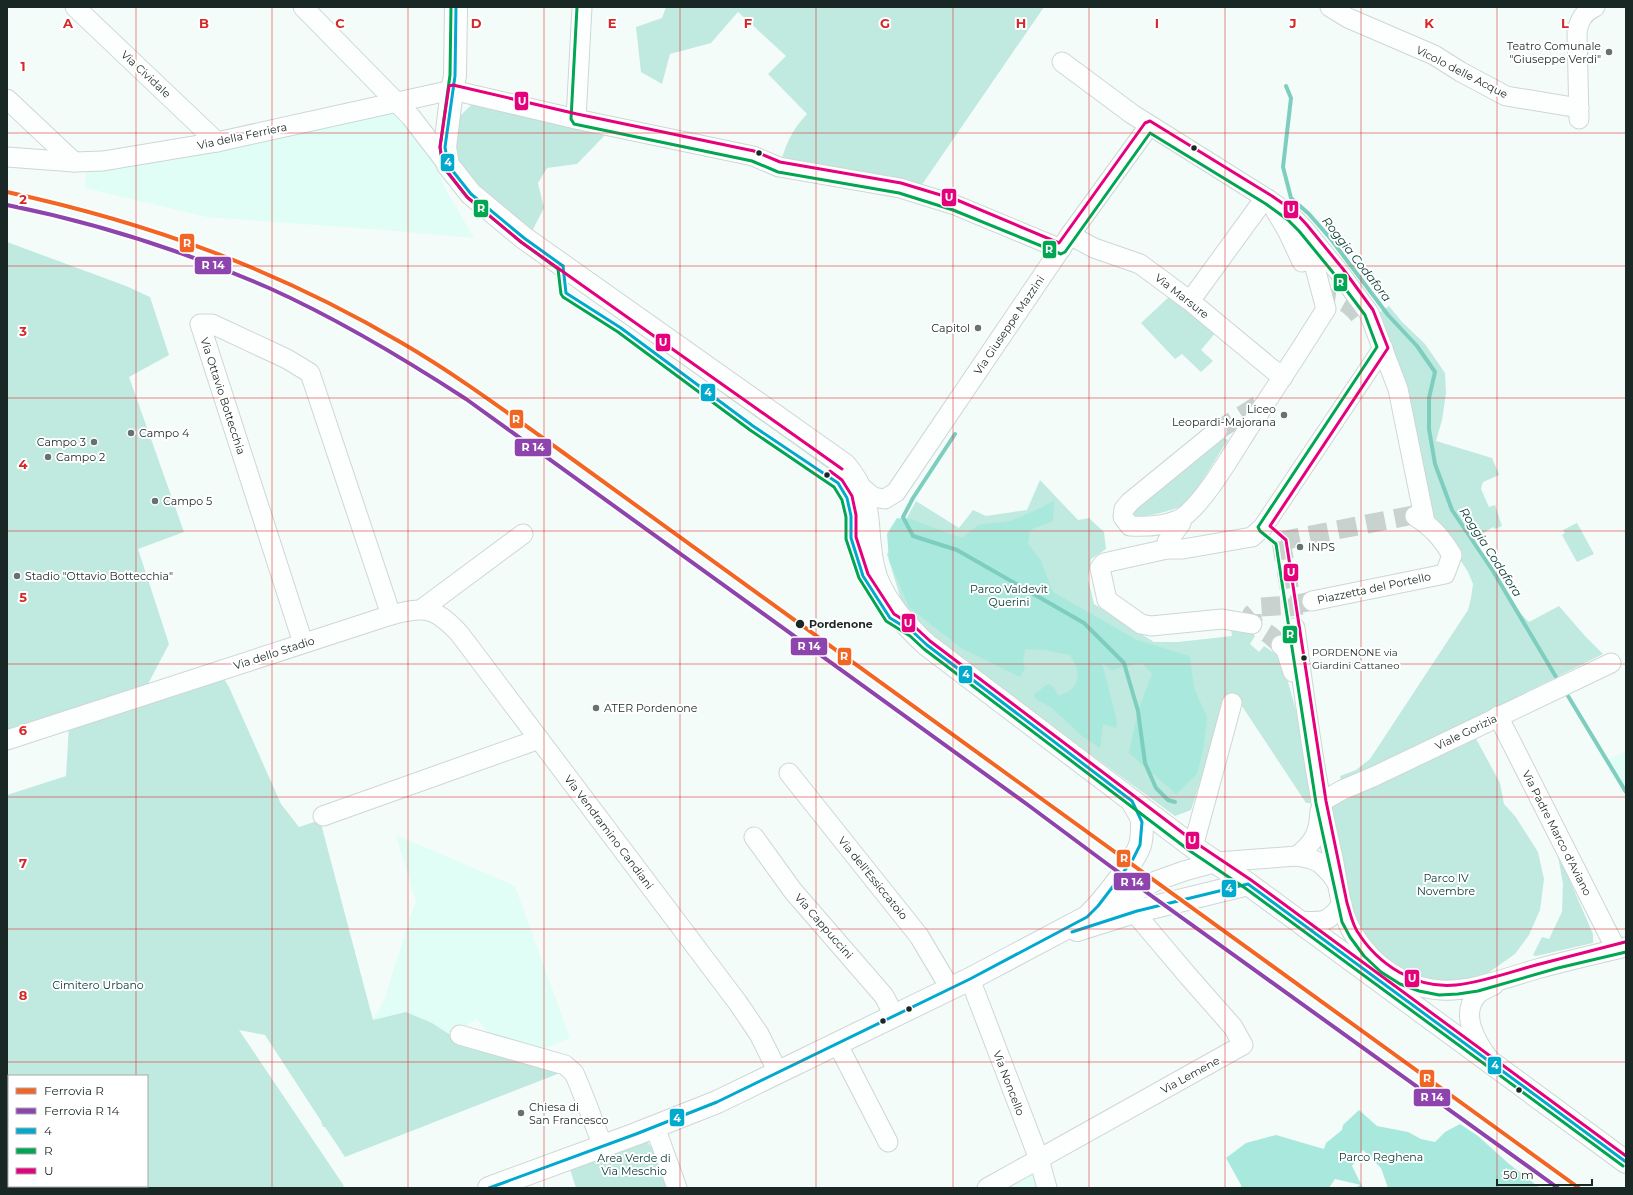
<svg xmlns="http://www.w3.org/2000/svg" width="1633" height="1195" font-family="Montserrat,sans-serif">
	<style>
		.built { fill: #e0fdf6 }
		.green { fill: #c0e9e0 }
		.forest { fill: #a9e8dc }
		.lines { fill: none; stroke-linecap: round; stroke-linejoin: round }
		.stream { stroke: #7ecec0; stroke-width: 4 }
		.minor-tunnel { stroke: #c8d2cf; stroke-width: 19; stroke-dasharray: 19 10; stroke-linecap: butt }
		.minor-casing { stroke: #cdd7d5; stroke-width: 21 }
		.major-casing { stroke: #cdd7d5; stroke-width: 24 }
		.minor { stroke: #fdfffe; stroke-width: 19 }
		.major { stroke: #fdfffe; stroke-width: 22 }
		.bus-1-casing { stroke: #fff; stroke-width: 6 }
		.bus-2-casing { stroke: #fff; stroke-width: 6 }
		.bus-3-casing { stroke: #fff; stroke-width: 6 }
		.bus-1 { stroke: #00a9ce; stroke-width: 3 }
		.bus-2 { stroke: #00a651; stroke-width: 3 }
		.bus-3 { stroke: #e5007d; stroke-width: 3 }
		.rail-1-casing { stroke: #fff; stroke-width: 7 }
		.rail-2-casing { stroke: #fff; stroke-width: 7 }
		.rail-1 { stroke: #f26522; stroke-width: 4 }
		.rail-2 { stroke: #8e44ad; stroke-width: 4 }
		.grid { fill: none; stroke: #d62828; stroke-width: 1; stroke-opacity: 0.55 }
		.poi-dot { fill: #667270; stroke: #fff; stroke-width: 1.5 }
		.bus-dot { fill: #1a2825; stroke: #fff; stroke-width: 1.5 }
		.labels { text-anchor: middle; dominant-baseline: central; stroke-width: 4; stroke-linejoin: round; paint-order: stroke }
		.bus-label { font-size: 10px; fill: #1a2825; stroke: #fff; text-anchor: start }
		.poi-label { font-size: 11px; fill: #1a2825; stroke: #fff; text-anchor: start }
		.street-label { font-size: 11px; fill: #1a2825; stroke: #fff }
		.park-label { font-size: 11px; fill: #043931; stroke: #fff }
		.stop-label { font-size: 11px; font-weight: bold; fill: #1a2825; stroke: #fff; text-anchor: start }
		.water-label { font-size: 12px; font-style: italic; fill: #063a33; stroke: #fff }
		.grid-label { font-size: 13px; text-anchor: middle; font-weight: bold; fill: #d62828; stroke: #fff; stroke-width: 4; stroke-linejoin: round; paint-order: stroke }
		.line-badge { stroke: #fff; stroke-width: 1.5 }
		.badge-label { font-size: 11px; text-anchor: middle; font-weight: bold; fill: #fff }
	</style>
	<rect width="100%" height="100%" fill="#f4fcfa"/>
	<g class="built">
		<path d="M 398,112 L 429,149 L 446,190 L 474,238 L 372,229 L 207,217 L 85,188 L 86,171 L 148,163 L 337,122 Z"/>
		<path d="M 1626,751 L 1626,792 L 1607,760 Z"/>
		<path d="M 396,835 L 515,886 L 570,1038 L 534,1053 L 493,1038 L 476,1019 L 452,1036 L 432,1023 L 406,1012 L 373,1020 L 385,998 L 410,918 L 416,902 Z"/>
		<path d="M 1026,1173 L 1034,1174 L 1039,1188 L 1000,1188 Z"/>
	</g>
	<g class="green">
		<path d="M 666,7 L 1044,7 L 919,189 L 790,164 L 782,158 C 788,139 794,128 807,114 L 768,74 L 786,56 L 738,12 L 711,43 L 670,54 L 662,84 L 641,72 L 636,27 L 662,18 Z"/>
		<path d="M 473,103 L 607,133 L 577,164 L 547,168 L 538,183 L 544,208 L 529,237 L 454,162 L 458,118 Z"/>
		<path d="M 7,242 L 126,286 L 150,297 L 169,355 L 129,377 L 184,532 L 138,549 L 169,644 L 148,684 L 7,730 Z"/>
		<path d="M 576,284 L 845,477 L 849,487 L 841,478 L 574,287 Z"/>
		<path d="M 1171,295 L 1217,331 L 1201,350 L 1213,361 L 1201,372 L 1182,354 L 1175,359 L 1141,323 Z"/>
		<path d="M 1389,306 L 1402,322 L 1425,344 L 1445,373 L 1446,393 L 1442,420 L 1436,441 L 1492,458 L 1498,472 L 1499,475 L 1483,482 L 1481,489 L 1489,507 L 1495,505 L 1502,526 L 1495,529 L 1493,527 L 1481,535 L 1482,537 L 1475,542 L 1520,613 L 1529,622 L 1559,606 L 1585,636 L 1603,654 L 1342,784 L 1340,776 L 1356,770 L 1370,759 L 1468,610 L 1471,598 L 1473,584 L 1468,572 L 1430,512 L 1374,316 Z"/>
		<path d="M 1221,436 L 1228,440 C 1216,457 1196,495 1181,506 C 1173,511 1145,517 1135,517 L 1132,509 Z"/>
		<path d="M 1040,480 L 1078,520 L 1089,518 L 1104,532 L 1106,549 L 1091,559 L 1088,579 L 1094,604 L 1154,642 L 1178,642 L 1232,636 L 1230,624 L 1242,626 L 1255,636 L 1250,644 L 1259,652 L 1264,646 L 1281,657 L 1297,714 L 1312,803 L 1306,803 L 1240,703 L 1227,699 L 1191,810 L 1175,816 L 919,629 L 902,603 L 887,554 L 916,501 L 959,528 L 973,510 L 986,516 L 1027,510 Z"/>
		<path d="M 1577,523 L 1594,554 L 1577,562 L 1562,535 L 1565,533 L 1563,530 Z"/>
		<path d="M 224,679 L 229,687 L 281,804 L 299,827 L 320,820 L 373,1020 L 406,1012 L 432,1023 L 452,1036 L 560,1073 L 345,1157 L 325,1127 L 323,1127 L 321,1121 L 265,1035 L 239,1030 L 344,1186 L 341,1188 L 120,1188 L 119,1186 L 147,1186 L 147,1076 L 9,1076 L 9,1118 L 7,1117 L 7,795 L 66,776 L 69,725 Z"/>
		<path d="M 1474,735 L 1500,783 L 1504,804 L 1515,816 L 1538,852 L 1544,879 L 1540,910 L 1529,935 L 1515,954 L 1488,973 L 1465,979 L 1441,981 L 1426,978 L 1395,966 L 1378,953 L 1361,929 L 1348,896 L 1332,805 Z"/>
		<path d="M 1557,851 L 1593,934 L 1593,943 L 1536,956 L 1533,955 L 1542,937 L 1549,939 L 1562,912 L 1563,884 Z"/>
		<path d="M 644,1136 L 661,1162 L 670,1188 L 576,1188 L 568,1163 Z"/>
	</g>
	<g class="forest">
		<path d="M 1054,501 L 1053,521 L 1030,530 L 1028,544 L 1040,559 L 1053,592 L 1137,640 L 1190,656 L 1194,688 L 1207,717 L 1206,728 L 1203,750 L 1197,774 L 1176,794 L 1129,753 L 1138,711 L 1152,674 L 1142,663 L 1112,670 L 1102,663 L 1117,721 L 1116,728 L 1103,724 L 1100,748 L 1082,736 L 1052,708 L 1036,699 L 1034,694 L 1048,684 L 1054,687 L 1058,696 C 1082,688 1082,674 1070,655 L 1044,650 L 1025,649 L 1023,661 L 1025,668 L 1020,677 L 961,648 L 909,607 L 889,560 L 887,534 L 897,518 L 910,519 L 962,538 L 978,525 L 1010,521 L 1032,512 Z"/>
		<path d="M 1359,1110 L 1377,1126 L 1408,1132 L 1421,1139 L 1435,1142 L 1445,1132 L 1460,1124 L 1478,1136 L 1508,1163 L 1540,1188 L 1388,1188 L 1381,1168 L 1363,1150 L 1352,1166 L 1363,1188 L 1354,1188 L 1361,1185 L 1335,1179 L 1329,1188 L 1241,1188 L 1241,1185 L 1226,1158 L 1246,1143 L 1276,1135 L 1324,1149 L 1326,1143 L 1342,1130 L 1343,1125 Z"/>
	</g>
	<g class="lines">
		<g class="stream">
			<path d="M 1286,86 L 1291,98 L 1283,167 L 1291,198 L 1309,214 L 1330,238 L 1388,315 L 1417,346 L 1435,372 L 1429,398 L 1429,429 L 1435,464 L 1452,510 L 1493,571 L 1559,682"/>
			<path d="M 955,434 L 913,498 L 903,517 L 913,536 L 957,550 L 1084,623 L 1124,663 L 1138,711 L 1145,763 L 1156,788 L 1168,800 L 1175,802"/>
			<path d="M 1565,691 L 1626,792"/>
		</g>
		<g class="minor-tunnel">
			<path d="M 1317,303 C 1322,301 1329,298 1333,299 C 1346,299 1357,312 1364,322"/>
			<path d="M 1217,431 L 1261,403"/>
			<path d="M 1281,541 L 1413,515"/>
			<path d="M 1281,541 L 1294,616"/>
			<path d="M 1281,645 L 1270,635 L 1252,624 L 1252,614 L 1260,607 L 1292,605 L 1312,601"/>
		</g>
		<g class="minor-casing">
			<g id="minor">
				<path d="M 75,7 L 217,142"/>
				<path d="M 303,7 L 411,117 L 448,165"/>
				<path d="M 1330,7 L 1348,18 L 1434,55 L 1461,72 L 1506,96 L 1579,108"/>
				<path d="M 1062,62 L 1132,114 L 1269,200 L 1291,216 L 1303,228 L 1339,272 L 1369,313 L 1398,389 L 1425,522"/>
				<path d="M 7,99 L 74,162"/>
				<path d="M 576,119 L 582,7"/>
				<path d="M 1579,119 L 1577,32 C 1579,21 1583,12 1595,7"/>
				<path d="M 7,157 L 74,162 L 103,161 L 217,142 L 452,90 L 576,119 L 753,156 L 779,167 L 900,188 L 955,205 L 1061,249"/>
				<path d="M 1275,210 L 1287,230 L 1302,262"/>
				<path d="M 1070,235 L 1094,248 L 1140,264 L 1190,301 L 1272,369 L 1283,377"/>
				<path d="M 1190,301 L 1265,198"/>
				<path d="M 1217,431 L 1130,502 L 1124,509 L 1123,517 L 1130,526 C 1146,527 1163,526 1178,520 C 1200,510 1234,451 1248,429 C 1275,389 1301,349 1326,309 L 1310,249 L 1305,240"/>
				<path d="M 860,486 L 873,497 L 885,499 L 896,492 L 1070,235 L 1149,126"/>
				<path d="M 1181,523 L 1167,542 L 1167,549 L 1183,549 L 1252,537 L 1263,527 L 1383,348"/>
				<path d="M 1167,549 L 1104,563 L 1100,568 L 1107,600 L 1141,624 L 1151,626 L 1222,619 L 1252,624"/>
				<path d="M 1312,601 L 1445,574 L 1452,555 C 1441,537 1433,528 1415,516"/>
				<path d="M 422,609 L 523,534"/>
				<path d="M 1295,628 C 1303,685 1310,743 1321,801 C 1324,820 1329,839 1333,858 C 1338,883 1340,913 1354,935 C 1373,965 1404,988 1441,990 C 1471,992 1508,977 1537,969 C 1566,961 1596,954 1626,947"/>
				<path d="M 303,643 L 200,324 L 212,324 L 287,359 L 310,373 L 391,615"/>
				<path d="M 1281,645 L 1286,650 L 1293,672"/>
				<path d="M 1498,716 L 1616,949"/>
				<path d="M 7,740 L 391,615 C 425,606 434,607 459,633 L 738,1003 L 759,1034 L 778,1072"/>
				<path d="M 789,773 L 919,936 L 950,988"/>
				<path d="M 1321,802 L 1342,790 L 1375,776 L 1611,663"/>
				<path d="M 323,816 L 539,739"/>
				<path d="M 754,837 L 793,891 L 884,996 L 894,1015"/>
				<path d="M 1193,847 L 1232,703"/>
				<path d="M 1297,856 C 1314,843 1319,833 1320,811"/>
				<path d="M 1090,915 L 1156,881 L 1184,871 L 1217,862 L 1297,856 L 1311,859 L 1320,863 L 1331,874 L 1337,883"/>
				<path d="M 1298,921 C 1322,922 1328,924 1342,904"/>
				<path d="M 970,979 L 1039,1159 L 1047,1188"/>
				<path d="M 460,1035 L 565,1065 L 574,1073 C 585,1097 593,1122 603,1146"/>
				<path d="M 837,1043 L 888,1142"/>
				<path d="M 1489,1059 C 1476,1042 1459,1013 1478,994 C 1482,990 1490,987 1494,985"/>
				<path d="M 655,1127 L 677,1188"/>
				<path d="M 987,1188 L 1243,1045 L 1233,1027 L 1189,977 L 1134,912"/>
			</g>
		</g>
		<g class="major-casing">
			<g id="major">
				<path d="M 456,7 L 455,76 L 452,90 L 445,147 L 448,165 L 471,194 L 524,238 L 845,465 C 878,503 862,535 876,577 C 885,602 908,628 927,645 L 1193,847 L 1248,884 L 1626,1162"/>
				<path d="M 1077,930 L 1134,912 L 1248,884"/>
				<path d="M 489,1188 L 636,1134 L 717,1102 L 970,979 L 1087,917 C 1101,904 1134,863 1140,845 C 1142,839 1142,829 1142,823 C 1142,816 1135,807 1132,801"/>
			</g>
		</g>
		<use href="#minor" class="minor"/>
		<use href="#major" class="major"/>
		<g class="bus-1-casing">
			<g id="bus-1">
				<path d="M 456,7 L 455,76 L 445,147 L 448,165 L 471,194 L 524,238 L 563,266"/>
				<path d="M 1072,932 L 1137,911 L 1248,884 L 1626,1162"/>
				<path d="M 489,1188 L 636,1134 L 717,1102 L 970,979 L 1087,917 L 1098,906 L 1111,889 L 1133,859 L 1140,845 L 1142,822 L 1132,801 L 927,645 L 913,632 L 890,618 L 863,576 L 851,538 L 851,516 L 847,498 L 838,483 L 753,426 L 621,328 L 566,293 L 563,266"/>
			</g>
		</g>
		<g class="bus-2-casing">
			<g id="bus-2">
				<path d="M 451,7 L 450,75 L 440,147 L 443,167 L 468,198 L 521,242 L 558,269 L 561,294 L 563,297 L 618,332 L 750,430 L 834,487 L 842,500 L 846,517 L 846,539 L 859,578 L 886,621 L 910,636 L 924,649 L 1190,851 L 1245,888 L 1623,1166"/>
				<path d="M 577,7 L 571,119 L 574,124 L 752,161 L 778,172 L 899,193 L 953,210 L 1061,254 L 1065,252 L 1150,133 L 1266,204 L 1288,220 L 1299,231 L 1335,275 L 1365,315 L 1377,347 L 1258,527 L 1260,531 L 1276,544 L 1316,803 L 1342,922 L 1350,937 L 1364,956 L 1381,972 L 1400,984 L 1419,991 L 1439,995 L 1458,994 L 1478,991 L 1558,968 L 1626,952"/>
			</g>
		</g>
		<g class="bus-3-casing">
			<g id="bus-3">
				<path d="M 842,469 L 521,242 L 467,197 L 443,166 L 440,147 L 449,86 L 453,85 L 577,114 L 754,151 L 780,162 L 901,183 L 957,200 L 1059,243 L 1145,123 L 1150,121 L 1272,196 L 1295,212 L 1307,225 L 1343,269 L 1373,310 L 1388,348 L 1270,526 L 1286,540 L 1326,801 L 1347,903 C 1350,912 1352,923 1357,931 C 1378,965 1416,989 1456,985 C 1483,982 1510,972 1536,965 C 1566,957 1595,950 1625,942"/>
				<path d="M 830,471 L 842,480 L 852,496 L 856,515 L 856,537 L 868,574 L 894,614 L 916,628 L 930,641 L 1196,843 L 1251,880 L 1626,1156"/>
			</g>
		</g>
		<use href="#bus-1" class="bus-1"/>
		<use href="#bus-2" class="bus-2"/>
		<use href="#bus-3" class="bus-3"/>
		<g class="rail-1-casing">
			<path id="rail-1" d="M 7,192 C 149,223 277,269 402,343 C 457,375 509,414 561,451 L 1579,1188"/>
		</g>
		<g class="rail-2-casing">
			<path id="rail-2" d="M 7,205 C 97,223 184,251 269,288 C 338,319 403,358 466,399 L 1028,805 L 1110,866 L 1558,1188"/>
		</g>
		<use href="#rail-1" class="rail-1"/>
		<use href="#rail-2" class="rail-2"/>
	</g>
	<path class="grid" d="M 136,7 L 136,1076M 272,7 L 272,1188M 408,7 L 408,1188M 544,7 L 544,1188M 680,7 L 680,1188M 816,7 L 816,1188M 953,7 L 953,1188M 1089,7 L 1089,1188M 1225,7 L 1225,1188M 1361,7 L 1361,1188M 1497,7 L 1497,1188M 7,133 L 1626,133M 7,266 L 1626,266M 7,398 L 1626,398M 7,531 L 1626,531M 7,664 L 1626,664M 7,797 L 1626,797M 7,929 L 1626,929M 7,1062 L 1626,1062M 136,1186 L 136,1188"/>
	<g class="poi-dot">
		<circle cx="1609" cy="52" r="4"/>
		<circle cx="978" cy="328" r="4"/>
		<circle cx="1284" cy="415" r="4"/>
		<circle cx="131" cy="433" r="4"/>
		<circle cx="94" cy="442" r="4"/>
		<circle cx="48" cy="457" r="4"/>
		<circle cx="155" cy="501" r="4"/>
		<circle cx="1300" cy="547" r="4"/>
		<circle cx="17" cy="576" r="4"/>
		<circle cx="596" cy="708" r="4"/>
		<circle cx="521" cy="1113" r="4"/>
	</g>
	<g class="bus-dot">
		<circle cx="1194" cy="148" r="3.5"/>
		<circle cx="759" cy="153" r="3.5"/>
		<circle cx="827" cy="475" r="3.5"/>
		<circle cx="800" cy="624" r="5"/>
		<circle cx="1304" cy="658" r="3.5"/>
		<circle cx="909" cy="1009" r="3.5"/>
		<circle cx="883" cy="1021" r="3.5"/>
		<circle cx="1519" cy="1090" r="3.5"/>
	</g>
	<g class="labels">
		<g class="bus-label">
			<text x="1312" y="652">PORDENONE via<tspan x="1312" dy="13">Giardini Cattaneo</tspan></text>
		</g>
		<g class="poi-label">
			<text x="1601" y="46" text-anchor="end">Teatro Comunale<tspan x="1601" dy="13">"Giuseppe Verdi"</tspan></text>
			<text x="970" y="328" text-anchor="end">Capitol</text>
			<text x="1276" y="409" text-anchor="end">Liceo<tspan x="1276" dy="13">Leopardi-Majorana</tspan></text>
			<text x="139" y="433">Campo 4</text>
			<text x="86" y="442" text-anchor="end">Campo 3</text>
			<text x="56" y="457">Campo 2</text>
			<text x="163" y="501">Campo 5</text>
			<text x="1308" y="547">INPS</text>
			<text x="25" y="576">Stadio "Ottavio Bottecchia"</text>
			<text x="604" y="708">ATER Pordenone</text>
			<text x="529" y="1107">Chiesa di<tspan x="529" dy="13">San Francesco</tspan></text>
		</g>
		<g class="street-label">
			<text transform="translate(1462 72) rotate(27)">Vicolo delle Acque</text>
			<text transform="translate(146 74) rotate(43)">Via Cividale</text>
			<text transform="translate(242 136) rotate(-12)">Via della Ferriera</text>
			<text transform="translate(1182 296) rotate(38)">Via Marsure</text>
			<text transform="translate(1009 325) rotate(-56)">Via Giuseppe Mazzini</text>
			<text transform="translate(223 396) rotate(72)">Via Ottavio Bottecchia</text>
			<text transform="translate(1374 588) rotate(-12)">Piazzetta del Portello</text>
			<text transform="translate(274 653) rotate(-18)">Via dello Stadio</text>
			<text transform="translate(1466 732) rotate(-26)">Viale Gorizia</text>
			<text transform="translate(609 832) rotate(53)">Via Vendramino Candiani</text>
			<text transform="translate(1557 833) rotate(63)">Via Padre Marco d'Aviano</text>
			<text transform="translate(873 878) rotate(51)">Via dell'Essiccatoio</text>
			<text transform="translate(824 926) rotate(49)">Via Cappuccini</text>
			<text transform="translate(1190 1075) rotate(-29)">Via Lemene</text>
			<text transform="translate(1009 1083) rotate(69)">Via Noncello</text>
		</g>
		<g class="park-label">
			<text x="1009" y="589">Parco Valdevit<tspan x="1009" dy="13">Querini</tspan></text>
			<text x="1446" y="878">Parco IV<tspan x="1446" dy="13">Novembre</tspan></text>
			<text x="98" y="985">Cimitero Urbano</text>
			<text x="1381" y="1157">Parco Reghena</text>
			<text x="634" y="1158">Area Verde di<tspan x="634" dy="13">Via Meschio</tspan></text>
		</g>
		<g class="stop-label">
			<text x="809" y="624">Pordenone</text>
		</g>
		<g class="water-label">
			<text transform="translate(1357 259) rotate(52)">Roggia Codafora</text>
			<text transform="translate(1491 552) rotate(57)">Roggia Codafora</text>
		</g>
	</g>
	<g class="grid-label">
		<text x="68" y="28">A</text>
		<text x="204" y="28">B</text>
		<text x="340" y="28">C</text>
		<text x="476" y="28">D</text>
		<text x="612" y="28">E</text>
		<text x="748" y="28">F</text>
		<text x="885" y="28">G</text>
		<text x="1021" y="28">H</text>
		<text x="1157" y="28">I</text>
		<text x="1293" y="28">J</text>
		<text x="1429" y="28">K</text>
		<text x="1565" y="28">L</text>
		<text x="23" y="71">1</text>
		<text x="23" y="204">2</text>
		<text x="23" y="336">3</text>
		<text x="23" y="469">4</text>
		<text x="23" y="602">5</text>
		<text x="23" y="735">6</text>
		<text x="23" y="868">7</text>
		<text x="23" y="1000">8</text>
	</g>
	<g class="line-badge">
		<rect x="514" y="91" width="15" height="20" rx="4" fill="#e5007d"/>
		<rect x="440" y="153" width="15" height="19" rx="4" fill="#00a9ce"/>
		<rect x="941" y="188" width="16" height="19" rx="4" fill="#e5007d"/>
		<rect x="473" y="199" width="16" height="19" rx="4" fill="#00a651"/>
		<rect x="1283" y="200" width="16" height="19" rx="4" fill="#e5007d"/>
		<rect x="179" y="233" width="16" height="20" rx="4" fill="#f26522"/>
		<rect x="1042" y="240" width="15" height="19" rx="4" fill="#00a651"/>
		<rect x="194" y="256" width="38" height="19" rx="4" fill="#8e44ad"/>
		<rect x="1333" y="273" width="15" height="19" rx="4" fill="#00a651"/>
		<rect x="655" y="333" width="16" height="19" rx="4" fill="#e5007d"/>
		<rect x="700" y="383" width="16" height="19" rx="4" fill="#00a9ce"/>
		<rect x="509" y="409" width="15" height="20" rx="4" fill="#f26522"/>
		<rect x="514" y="438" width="38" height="19" rx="4" fill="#8e44ad"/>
		<rect x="1283" y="563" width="16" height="19" rx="4" fill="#e5007d"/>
		<rect x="901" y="613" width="15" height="20" rx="4" fill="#e5007d"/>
		<rect x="1282" y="625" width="16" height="19" rx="4" fill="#00a651"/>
		<rect x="790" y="637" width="38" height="19" rx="4" fill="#8e44ad"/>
		<rect x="837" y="647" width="15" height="19" rx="4" fill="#f26522"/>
		<rect x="958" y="665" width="15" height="19" rx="4" fill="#00a9ce"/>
		<rect x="1185" y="831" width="15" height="19" rx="4" fill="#e5007d"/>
		<rect x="1116" y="849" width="15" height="19" rx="4" fill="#f26522"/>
		<rect x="1113" y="872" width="38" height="19" rx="4" fill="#8e44ad"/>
		<rect x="1221" y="879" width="16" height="19" rx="4" fill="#00a9ce"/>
		<rect x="1404" y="969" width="16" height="19" rx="4" fill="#e5007d"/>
		<rect x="1487" y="1056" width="15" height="19" rx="4" fill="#00a9ce"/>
		<rect x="1419" y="1069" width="16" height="19" rx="4" fill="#f26522"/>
		<rect x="1413" y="1088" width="38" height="19" rx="4" fill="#8e44ad"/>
		<rect x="669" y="1108" width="16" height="19" rx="4" fill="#00a9ce"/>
	</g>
	<g class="badge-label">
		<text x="522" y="105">U</text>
		<text x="448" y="166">4</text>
		<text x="949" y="201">U</text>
		<text x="481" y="212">R</text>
		<text x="1291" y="213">U</text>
		<text x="187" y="247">R</text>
		<text x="1049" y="253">R</text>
		<text x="213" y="269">R 14</text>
		<text x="1340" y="286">R</text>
		<text x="663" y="346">U</text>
		<text x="708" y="396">4</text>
		<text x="516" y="423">R</text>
		<text x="533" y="451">R 14</text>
		<text x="1291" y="576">U</text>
		<text x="908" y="627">U</text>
		<text x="1290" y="638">R</text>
		<text x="809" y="650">R 14</text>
		<text x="844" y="660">R</text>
		<text x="966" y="678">4</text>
		<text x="1192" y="844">U</text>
		<text x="1124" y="862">R</text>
		<text x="1132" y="886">R 14</text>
		<text x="1229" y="892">4</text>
		<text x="1412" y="982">U</text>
		<text x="1495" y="1069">4</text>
		<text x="1427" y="1082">R</text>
		<text x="1432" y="1101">R 14</text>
		<text x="677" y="1122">4</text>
	</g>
	<rect width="1633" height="1195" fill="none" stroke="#1a2825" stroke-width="16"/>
	<rect x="8" y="1075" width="140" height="112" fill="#ffffff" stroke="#a3a9a8"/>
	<rect x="16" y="1088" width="20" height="6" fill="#f26522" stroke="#a3a9a8"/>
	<text x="44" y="1095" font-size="12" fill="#1a2825">Ferrovia R</text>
	<rect x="16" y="1108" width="20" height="6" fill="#8e44ad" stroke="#a3a9a8"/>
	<text x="44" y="1115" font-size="12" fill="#1a2825">Ferrovia R 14</text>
	<rect x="16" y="1128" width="20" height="6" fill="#00a9ce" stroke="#a3a9a8"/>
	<text x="44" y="1135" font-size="12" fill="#1a2825">4</text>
	<rect x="16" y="1148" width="20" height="6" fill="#00a651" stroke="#a3a9a8"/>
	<text x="44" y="1155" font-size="12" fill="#1a2825">R</text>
	<rect x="16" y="1168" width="20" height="6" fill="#e5007d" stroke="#a3a9a8"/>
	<text x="44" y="1175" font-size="12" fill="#1a2825">U</text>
	<path d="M1497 1179v6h95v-6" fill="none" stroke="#1a2825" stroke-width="2"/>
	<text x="1503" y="1179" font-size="12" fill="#1a2825" stroke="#ffffff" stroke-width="3" paint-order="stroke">50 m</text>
</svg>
